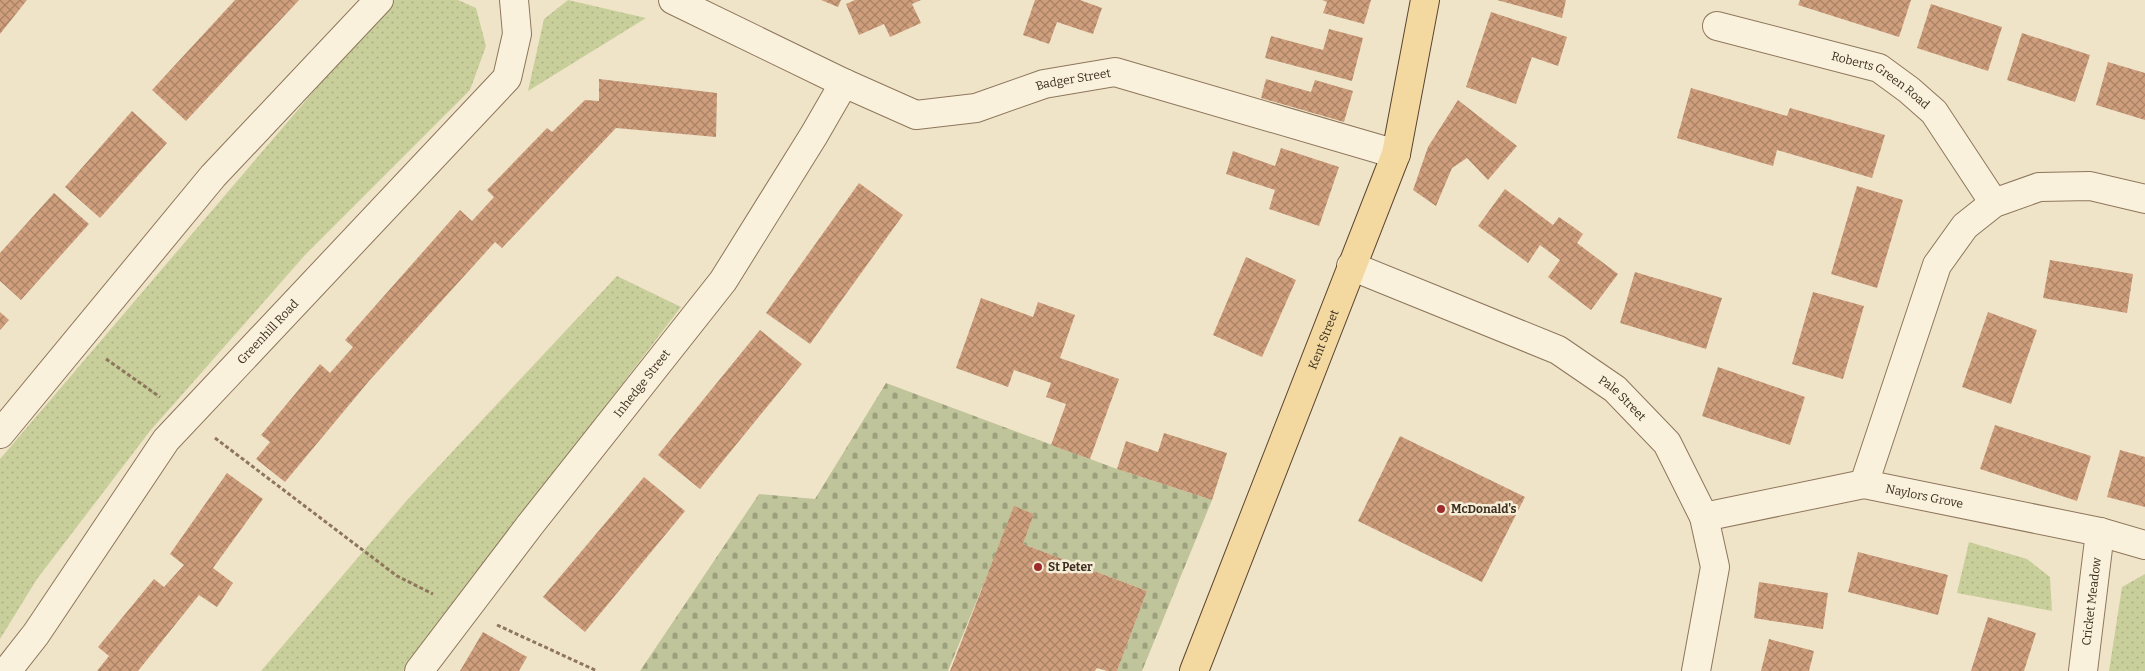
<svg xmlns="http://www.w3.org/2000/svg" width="2145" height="671" font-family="Bitter,serif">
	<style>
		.grass { fill: url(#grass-dots) }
		.cemetery { fill: url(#cemetery-stones) }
		.building { fill: url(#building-cross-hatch) }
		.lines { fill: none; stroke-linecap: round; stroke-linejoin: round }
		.street-casing { stroke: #8d765c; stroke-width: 30 }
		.primary-casing { stroke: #5b4430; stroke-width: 30 }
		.path { stroke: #8d765c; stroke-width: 3; stroke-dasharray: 4 2.5; stroke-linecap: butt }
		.street { stroke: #faf1dc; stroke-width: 28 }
		.primary { stroke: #f3d9a0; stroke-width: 28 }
		.poi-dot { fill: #9e2a2b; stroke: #f7eed8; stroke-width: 2 }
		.labels { text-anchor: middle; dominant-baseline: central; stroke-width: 5; stroke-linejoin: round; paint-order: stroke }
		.street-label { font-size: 12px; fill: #3d2e20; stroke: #f7eed8 }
		.poi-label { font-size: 12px; font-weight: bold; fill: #3d2e20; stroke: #f7eed8; text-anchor: start }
	</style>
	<defs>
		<pattern id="grass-dots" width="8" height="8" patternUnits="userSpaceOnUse" patternTransform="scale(1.25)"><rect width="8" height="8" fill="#c9cf9b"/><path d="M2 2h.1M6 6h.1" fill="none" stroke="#aeb285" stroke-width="1.8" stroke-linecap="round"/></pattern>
		<pattern id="cemetery-stones" width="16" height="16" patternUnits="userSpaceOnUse" patternTransform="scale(1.25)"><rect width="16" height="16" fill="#bfc49a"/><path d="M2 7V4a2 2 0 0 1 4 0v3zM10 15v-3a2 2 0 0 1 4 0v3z" fill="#9ca07d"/></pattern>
		<pattern id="building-cross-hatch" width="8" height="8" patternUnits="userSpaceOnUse" patternTransform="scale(1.25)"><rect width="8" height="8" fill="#cf9f7d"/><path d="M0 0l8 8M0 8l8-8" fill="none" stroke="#a98266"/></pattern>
	</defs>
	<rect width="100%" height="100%" fill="#f0e4c8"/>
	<g class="grass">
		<path d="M 395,0 L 458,0 L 476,8 L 486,46 L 470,90 L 305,255 L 150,431 L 37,579 L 0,639 L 0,459 L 389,3 Z"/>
		<path d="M 568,0 L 646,18 L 528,91 L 544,19 Z"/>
		<path d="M 617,276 L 681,307 L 403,671 L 261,671 L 408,499 Z"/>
		<path d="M 1969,542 L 2027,559 L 2050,577 L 2052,611 L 1957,593 Z"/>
		<path d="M 2145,574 L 2145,671 L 2109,671 L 2122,587 Z"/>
	</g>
	<path class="cemetery" d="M 886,383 L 1117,469 L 1212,500 L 1142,671 L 1117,671 L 1147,591 L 1023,544 L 1034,514 L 1015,507 L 948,671 L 640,671 L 759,494 L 815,499 Z"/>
	<g class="building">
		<path d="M 0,0 L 27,0 L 0,34 Z"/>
		<path d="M 235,0 L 299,0 L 186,121 L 152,90 Z"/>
		<path d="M 821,0 L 841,0 L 838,7 Z"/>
		<path d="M 855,0 L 921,0 L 912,4 L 921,23 L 890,37 L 884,24 L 859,35 L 846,4 Z"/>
		<path d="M 1035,0 L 1080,0 L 1102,8 L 1093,34 L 1057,22 L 1049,44 L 1023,35 Z"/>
		<path d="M 1322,0 L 1371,0 L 1364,24 L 1323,13 L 1327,2 Z"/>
		<path d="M 1497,0 L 1566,0 L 1562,18 Z"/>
		<path d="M 1800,0 L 1911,0 L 1899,37 L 1798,5 Z"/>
		<path d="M 1931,4 L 2002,27 L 1988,71 L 1917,48 Z"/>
		<path d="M 1491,12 L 1567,37 L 1558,66 L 1532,57 L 1516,104 L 1466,87 Z"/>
		<path d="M 1329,29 L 1363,38 L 1352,81 L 1265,58 L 1271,36 L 1323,50 Z"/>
		<path d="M 2022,33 L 2090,55 L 2075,102 L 2007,80 Z"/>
		<path d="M 2108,62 L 2145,73 L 2145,120 L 2096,105 Z"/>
		<path d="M 599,79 L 717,93 L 716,137 L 616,128 L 502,248 L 495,242 L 369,381 L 285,482 L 256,459 L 270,442 L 261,435 L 320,364 L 330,373 L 353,347 L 345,340 L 460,210 L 472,221 L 494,197 L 487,190 L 547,128 L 552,132 L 585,100 L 599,101 Z"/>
		<path d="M 1266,79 L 1311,92 L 1315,80 L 1353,91 L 1344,122 L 1261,98 Z"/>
		<path d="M 1691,88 L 1787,116 L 1790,108 L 1885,135 L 1872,178 L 1777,150 L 1773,166 L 1677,138 Z"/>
		<path d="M 1458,100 L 1517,146 L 1488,180 L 1467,158 L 1452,168 L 1436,206 L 1413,190 L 1428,147 Z"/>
		<path d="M 132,111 L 167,143 L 100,218 L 65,187 Z"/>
		<path d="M 1281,148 L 1339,167 L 1319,226 L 1269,209 L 1275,190 L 1226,174 L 1233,151 L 1275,166 Z"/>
		<path d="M 859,183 L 903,215 L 810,344 L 766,313 Z"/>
		<path d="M 1857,186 L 1903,200 L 1877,288 L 1831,274 Z"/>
		<path d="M 1505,189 L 1553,225 L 1559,217 L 1572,226 L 1583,234 L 1577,243 L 1618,274 L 1591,310 L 1548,277 L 1560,260 L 1540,245 L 1528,263 L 1478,226 Z"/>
		<path d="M 54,193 L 89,224 L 21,300 L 0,281 L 0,253 Z"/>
		<path d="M 1246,257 L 1296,280 L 1262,357 L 1213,335 Z"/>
		<path d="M 2050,260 L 2133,274 L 2127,313 L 2043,298 Z"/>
		<path d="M 1635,272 L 1722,298 L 1706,349 L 1620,323 Z"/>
		<path d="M 1813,292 L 1864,306 L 1843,379 L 1792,364 Z"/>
		<path d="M 981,298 L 1033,317 L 1038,302 L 1075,315 L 1060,358 L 1119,379 L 1090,459 L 1051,445 L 1066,404 L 1046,397 L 1051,383 L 1014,370 L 1008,387 L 956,368 Z"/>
		<path d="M 0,312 L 9,320 L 0,330 Z"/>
		<path d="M 1988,312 L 2037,330 L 2011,404 L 1962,387 Z"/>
		<path d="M 760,330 L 802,364 L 700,489 L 658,455 Z"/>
		<path d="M 1718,367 L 1805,397 L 1790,445 L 1702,416 Z"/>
		<path d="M 1995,425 L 2091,456 L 2077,501 L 1980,469 Z"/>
		<path d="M 1164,433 L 1227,453 L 1212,500 L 1117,469 L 1126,441 L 1158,452 Z"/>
		<path d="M 1400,436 L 1525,497 L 1482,582 L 1358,521 Z"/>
		<path d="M 2120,450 L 2145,457 L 2145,507 L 2107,497 Z"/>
		<path d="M 227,473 L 263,499 L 213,568 L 233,583 L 217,607 L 199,595 L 138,671 L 97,671 L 109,656 L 98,647 L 154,579 L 164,587 L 184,565 L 170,554 Z"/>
		<path d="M 644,477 L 685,511 L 585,632 L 543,597 Z"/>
		<path d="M 1014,506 L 1034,514 L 1023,544 L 1147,591 L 1117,671 L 1107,671 L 1097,668 L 1095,671 L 950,671 Z"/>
		<path d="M 1858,552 L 1948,575 L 1938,615 L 1848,592 Z"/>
		<path d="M 1759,582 L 1828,593 L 1823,629 L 1754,618 Z"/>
		<path d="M 1988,617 L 2036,633 L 2024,671 L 1971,671 Z"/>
		<path d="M 483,632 L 527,657 L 519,671 L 460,671 Z"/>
		<path d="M 1769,639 L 1814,651 L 1809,671 L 1761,671 Z"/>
	</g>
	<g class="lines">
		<g class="street-casing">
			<g id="street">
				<path id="s1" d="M 673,0 L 844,83 L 916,115 L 976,108 L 1044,84 L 1115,72 L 1396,154"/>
				<path id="s2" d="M 1717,26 L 1879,68 L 1909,90 L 1934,112 L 1994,203"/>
				<path id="s3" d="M 1351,266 L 1558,350 L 1615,389 L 1667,443 L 1704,517 L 1715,567 L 1696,671"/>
				<path d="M 0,434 L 213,176 L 379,0"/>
				<path d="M 1864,484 L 1937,265 L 1965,226 L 1994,203 L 2039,187 L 2090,186 L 2145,199"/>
				<path id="s4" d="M 1704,517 L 1864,484 L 2100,532 L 2145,545"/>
				<path id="s5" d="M 7,671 L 36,634 L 166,440 L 507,78 L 517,34 L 514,0"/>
				<path id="s6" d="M 419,671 L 530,525 L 723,281 L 814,135 L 844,83"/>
				<path id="s7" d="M 2083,671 L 2100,532"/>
			</g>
		</g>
		<g class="primary-casing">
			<g id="primary">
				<path id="s8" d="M 1194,671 L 1396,154 L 1425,0"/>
			</g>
		</g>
		<g class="path">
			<path d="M 106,359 L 160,397"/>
			<path d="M 215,438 L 397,576 L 433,594"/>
			<path d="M 497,625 L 597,671"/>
		</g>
		<use href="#street" class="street"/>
		<use href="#primary" class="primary"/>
	</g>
	<g class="poi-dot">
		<circle cx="1441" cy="509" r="5"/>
		<circle cx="1038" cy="567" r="5"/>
	</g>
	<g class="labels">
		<g class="street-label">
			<text stroke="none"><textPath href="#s1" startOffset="431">Badger Street</textPath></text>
			<text stroke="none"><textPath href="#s2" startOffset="174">Roberts Green Road</textPath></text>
			<text stroke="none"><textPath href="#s5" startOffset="429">Greenhill Road</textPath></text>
			<text stroke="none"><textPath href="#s8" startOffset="356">Kent Street</textPath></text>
			<text stroke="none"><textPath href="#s6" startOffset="364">Inhedge Street</textPath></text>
			<text stroke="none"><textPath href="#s3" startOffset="304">Pale Street</textPath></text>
			<text stroke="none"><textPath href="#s4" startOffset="225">Naylors Grove</textPath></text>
			<text stroke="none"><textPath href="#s7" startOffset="70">Cricket Meadow</textPath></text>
		</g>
		<g class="poi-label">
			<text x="1451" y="509">McDonald's</text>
			<text x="1048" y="567">St Peter</text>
		</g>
	</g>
</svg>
